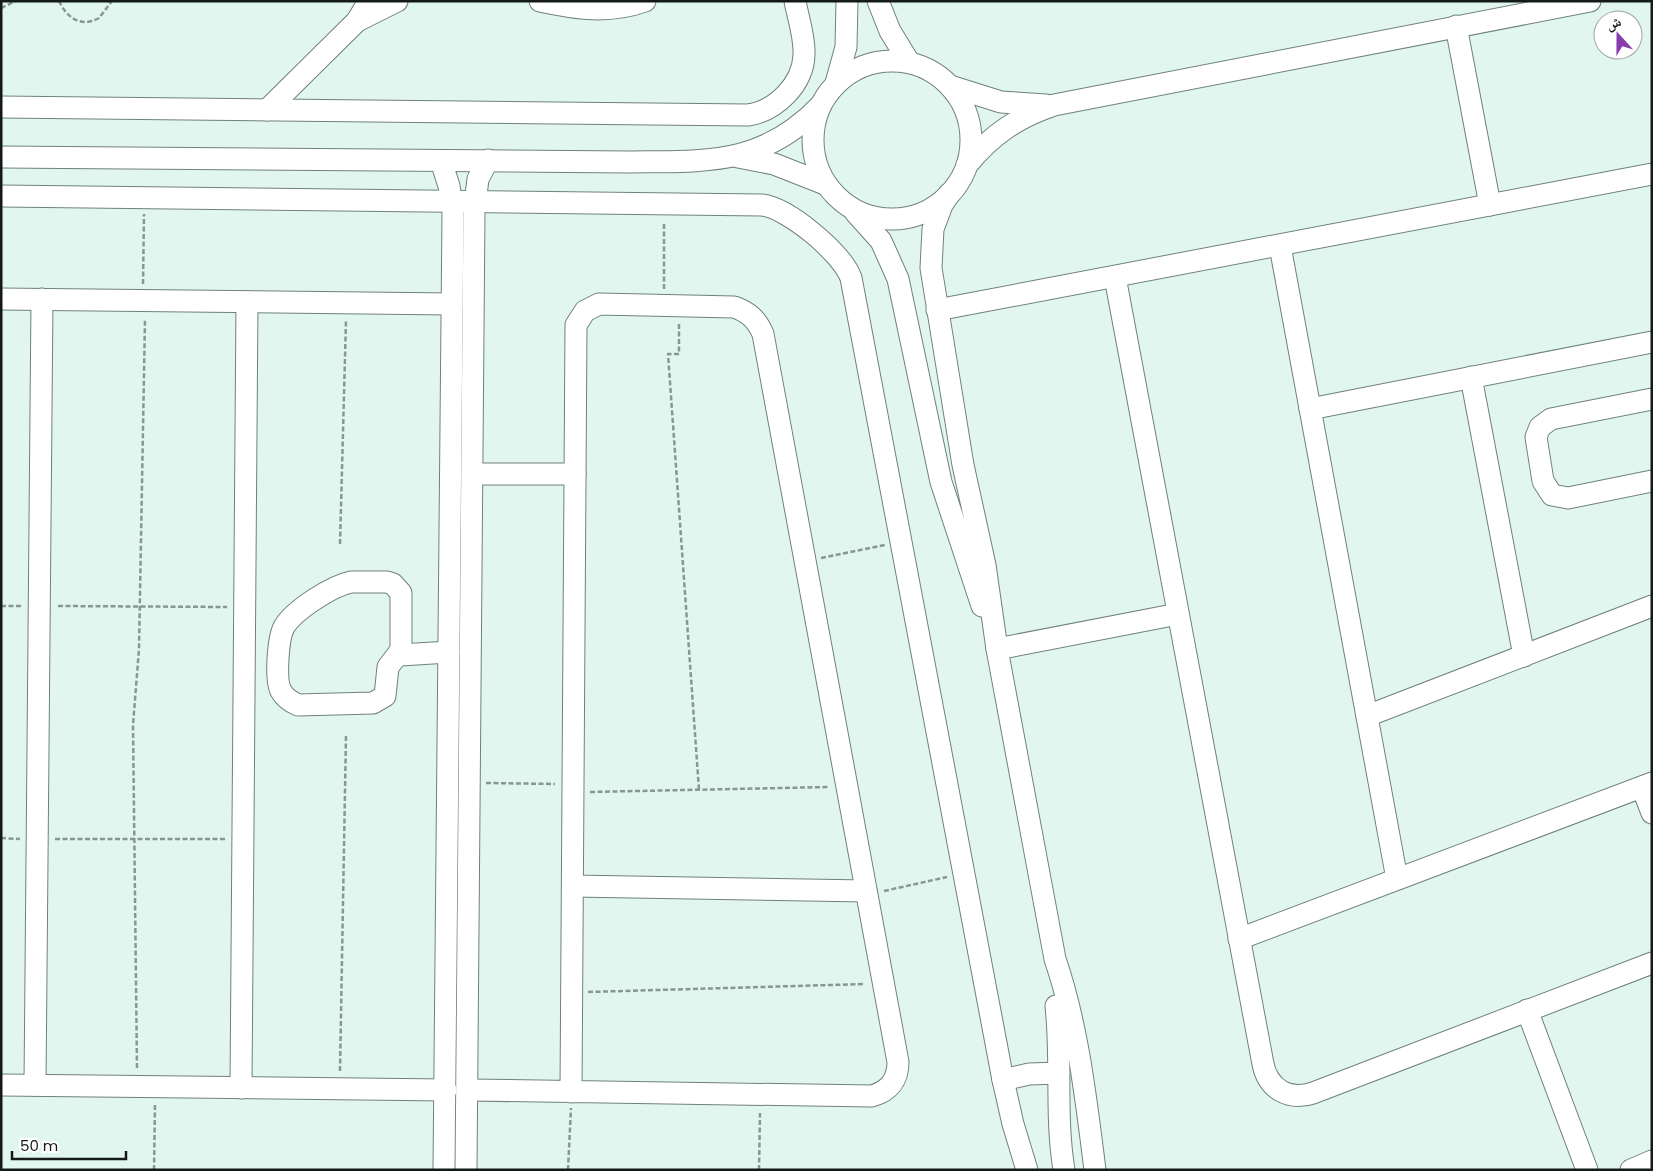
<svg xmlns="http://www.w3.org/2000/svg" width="1653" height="1171" font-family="Poppins,'Noto Naskh Arabic',sans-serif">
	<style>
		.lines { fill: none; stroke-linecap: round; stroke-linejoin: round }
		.minor-casing { stroke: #6f817b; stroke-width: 23 }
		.path { stroke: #889792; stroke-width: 2.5; stroke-dasharray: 5 2.5; stroke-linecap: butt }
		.minor { stroke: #fff; stroke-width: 21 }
	</style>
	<rect width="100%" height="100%" fill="#e2f6f0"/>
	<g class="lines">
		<g class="minor-casing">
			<g id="minor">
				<path d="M 540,1 C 577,9 608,14 645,1"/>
				<path d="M 878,1 L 890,31 L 909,62"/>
				<path d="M 357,21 L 397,1"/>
				<path d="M 1456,26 L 1490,205"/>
				<circle cx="892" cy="140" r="79"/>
				<path d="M 836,83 L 846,47 L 847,1"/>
				<path d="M 950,86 L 1001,102 L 1046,105"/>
				<path d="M 1,107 L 748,115 C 776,111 803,84 804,55 C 805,37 798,18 795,1"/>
				<path d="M 267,110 L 357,21 L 369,1"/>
				<path d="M 1,157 L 629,162 C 707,161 762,166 820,106"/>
				<path d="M 738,157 L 774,164 L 825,184"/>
				<path d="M 441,161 L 449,186 L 453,212 L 444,1170"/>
				<path d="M 967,165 C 991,135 1018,117 1054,105 L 1590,1"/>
				<path d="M 949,194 L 942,205 L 933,229 L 931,268 L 963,465 L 985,565 L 997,649 L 1055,959 C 1078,1026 1086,1099 1095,1170"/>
				<path d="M 1,196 L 762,205 C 788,208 842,253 851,278 L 1003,1080 L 1013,1124 L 1027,1170"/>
				<path d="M 855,212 L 881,241 L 898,279 L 941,482 L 982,606"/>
				<path d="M 1280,246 L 1397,879"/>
				<path d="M 1115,277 L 1263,1064 C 1268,1089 1289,1101 1313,1093 L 1652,963"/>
				<path d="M 1,299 L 452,304"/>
				<path d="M 937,310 L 1652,174"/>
				<path d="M 1471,377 L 1524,656"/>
				<path d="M 1652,399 L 1551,419 L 1540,427 L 1536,437 L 1543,481 L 1552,495 L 1568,498 L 1652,481"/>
				<path d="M 1310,409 L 1652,342"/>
				<path d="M 472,474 L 575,474"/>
				<path d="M 351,582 L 387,582 L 393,584 L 401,593 L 401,650 L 388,667 L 385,696 L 373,703 L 298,705 C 291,702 285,698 281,691 C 275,680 278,638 284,627 C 294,610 332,586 351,582 Z"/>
				<path d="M 997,649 L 1178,614"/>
				<path d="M 400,655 L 449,652"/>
				<path d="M 1367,716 L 1652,606"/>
				<path d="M 1642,787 L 1652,813"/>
				<path d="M 573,886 L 866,891"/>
				<path d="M 1239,939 L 1652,783"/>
				<path d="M 1056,1006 C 1062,1061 1055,1115 1064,1170"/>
				<path d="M 1527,1010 L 1587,1170"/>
				<path d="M 1003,1080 L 1029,1074 L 1059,1073"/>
				<path d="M 1,1085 L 446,1090"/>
				<path d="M 35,1085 L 42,299"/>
				<path d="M 241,1088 L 247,302"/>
				<path d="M 468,1090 L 872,1096 C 889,1091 898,1080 898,1062 L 763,334 C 757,320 749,312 734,307 L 599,304 L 585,311 L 576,325 L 571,1092"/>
				<path d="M 466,1170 L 474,211 L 478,179 L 488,160"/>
				<path d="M 1631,1170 L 1652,1161"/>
			</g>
		</g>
		<g class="path">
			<path d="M 59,1 C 67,18 81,28 99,18 L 112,1"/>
			<path d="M 1,8 L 16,1"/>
			<path d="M 143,284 L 144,214"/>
			<path d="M 664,289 L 664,222"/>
			<path d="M 679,324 L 679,354 L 668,354 L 699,790"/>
			<path d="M 340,544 L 346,320"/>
			<path d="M 821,558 L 885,545"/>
			<path d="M 1,606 L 22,606"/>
			<path d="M 58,606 L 227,607"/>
			<path d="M 486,783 L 555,784"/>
			<path d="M 590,792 L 829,787"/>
			<path d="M 1,838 L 20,839"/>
			<path d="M 55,839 L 225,839"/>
			<path d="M 884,891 L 947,877"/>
			<path d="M 588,992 L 865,984"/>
			<path d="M 137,1068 L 133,725 L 139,649 L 145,319"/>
			<path d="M 340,1071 L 346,735"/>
			<path d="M 154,1170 L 155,1104"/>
			<path d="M 568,1170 L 571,1108"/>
			<path d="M 759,1170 L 760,1113"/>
		</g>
		<use href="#minor" class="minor"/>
	</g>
	<rect width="1653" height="1171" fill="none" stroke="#131a18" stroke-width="5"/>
	<g transform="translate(1618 35) rotate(339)"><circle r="24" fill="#ffffff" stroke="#a1a3a3"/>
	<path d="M0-4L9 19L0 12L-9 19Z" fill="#883dae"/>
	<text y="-8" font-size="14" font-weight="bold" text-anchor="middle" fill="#131a18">ش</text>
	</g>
	<path d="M12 1151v8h114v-8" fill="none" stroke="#131a18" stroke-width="2.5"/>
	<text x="20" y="1151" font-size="15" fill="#131a18" stroke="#ffffff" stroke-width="4" paint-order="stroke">50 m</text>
</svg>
